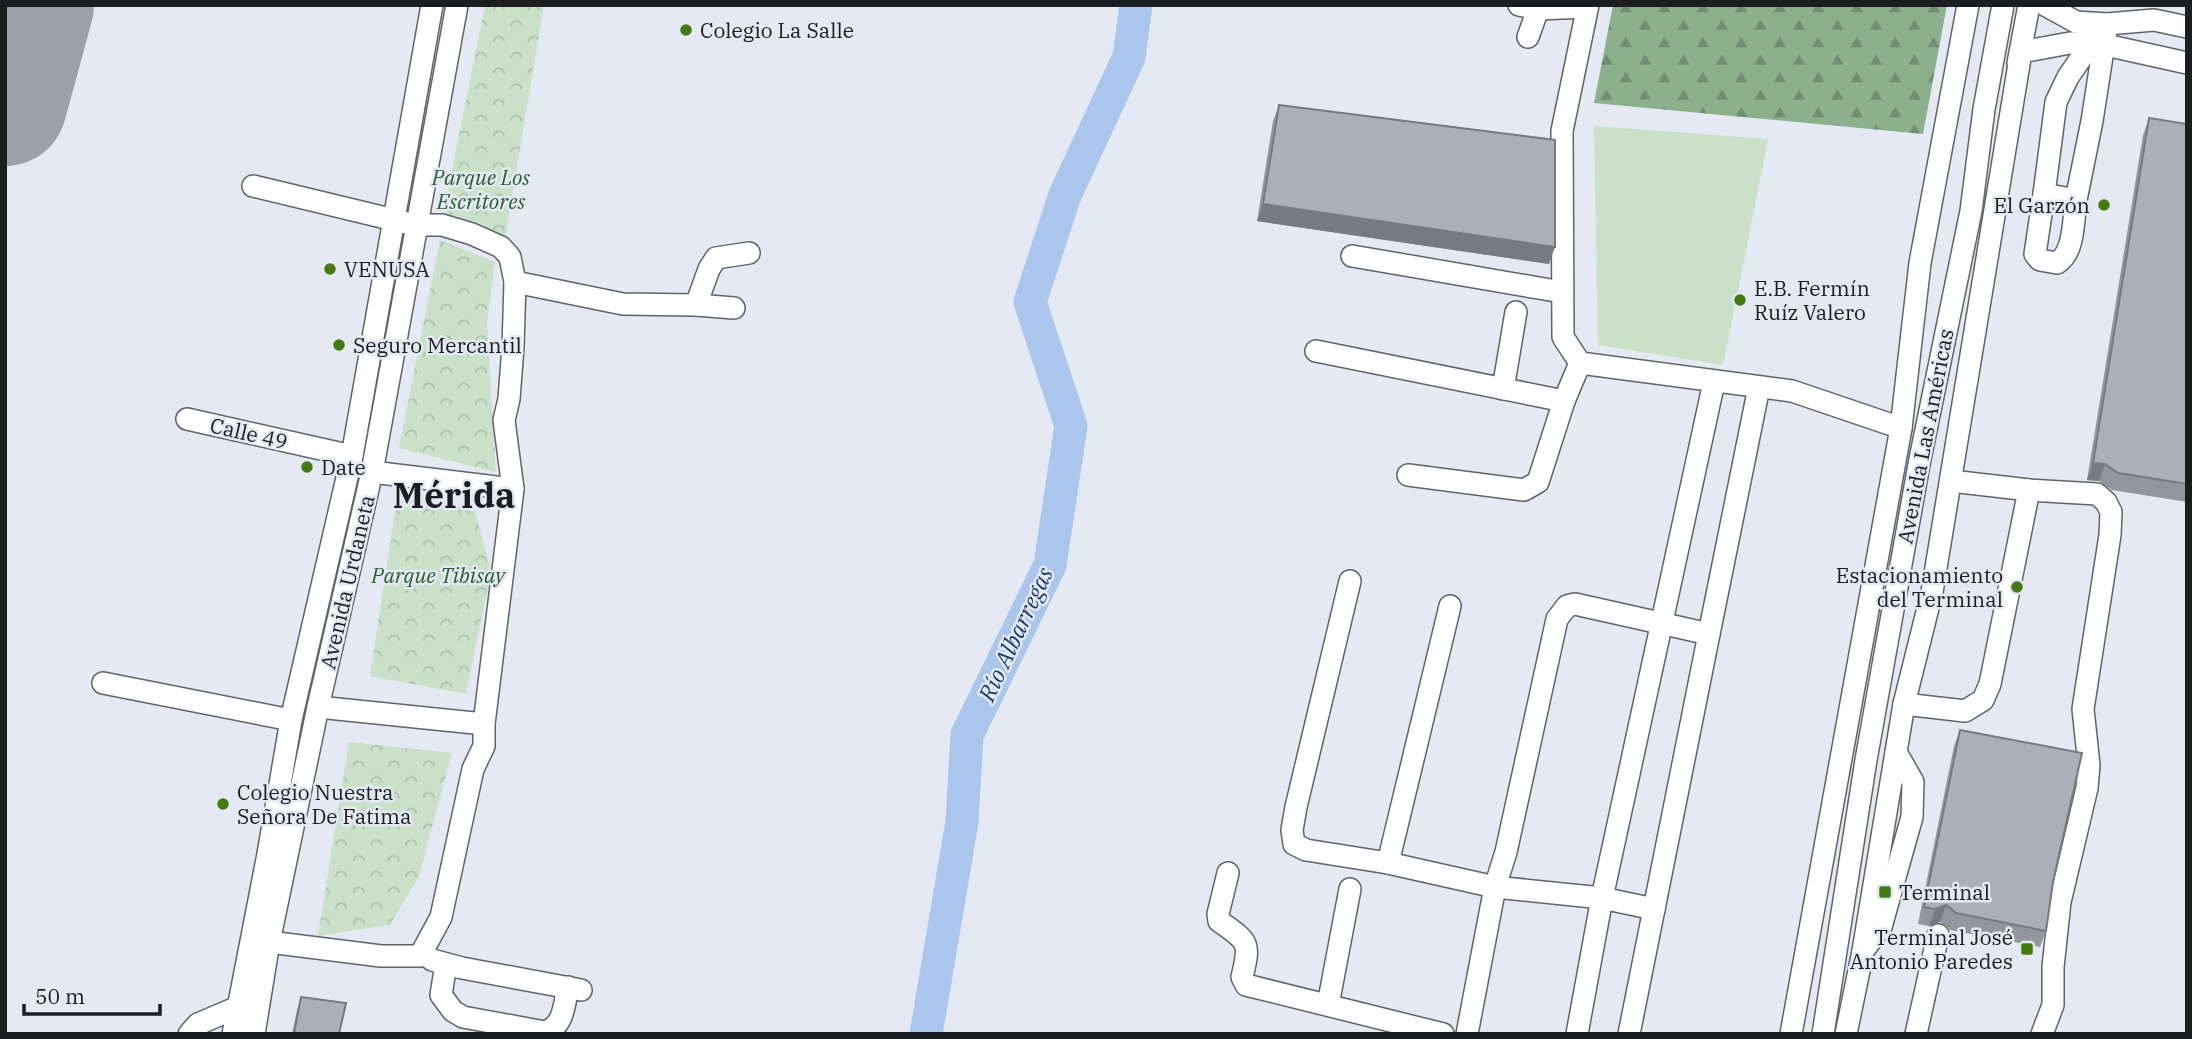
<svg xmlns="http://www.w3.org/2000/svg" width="2192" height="1039" font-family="'IBM Plex Serif',serif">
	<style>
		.forest { fill: url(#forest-firs) }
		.park { fill: url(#park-crowns) }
		.pitch { fill: #cae0c9 }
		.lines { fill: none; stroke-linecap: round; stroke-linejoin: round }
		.river { stroke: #abc6ed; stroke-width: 33 }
		.runway { stroke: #9da0a8; stroke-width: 124 }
		.minor-casing { stroke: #5f636c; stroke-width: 24 }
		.minor { stroke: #fff; stroke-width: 21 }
		.wall { fill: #92969f }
		.shaded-wall { fill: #777a82 }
		.building { fill: #aaafb9; stroke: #777a82; stroke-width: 2 }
		.poi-dot { fill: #437b11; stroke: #e4e9f3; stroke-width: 2.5 }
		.labels { text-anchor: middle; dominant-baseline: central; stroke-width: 5; stroke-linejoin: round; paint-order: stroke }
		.poi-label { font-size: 21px; fill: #1c1d21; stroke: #e4e9f3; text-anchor: start }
		.park-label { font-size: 21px; font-style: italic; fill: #2a5c2c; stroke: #e4e9f3 }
		.street-label { font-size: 21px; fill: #1c1d21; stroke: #e4e9f3 }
		.water-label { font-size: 23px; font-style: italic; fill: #1a3d6d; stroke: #e4e9f3 }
		.town-label { font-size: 35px; font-weight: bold; fill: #1c1d21; stroke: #e4e9f3 }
	</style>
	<defs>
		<pattern id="forest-firs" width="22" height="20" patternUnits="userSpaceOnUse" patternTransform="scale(1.75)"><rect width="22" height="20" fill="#8caf8c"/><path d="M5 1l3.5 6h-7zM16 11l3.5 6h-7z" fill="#728e72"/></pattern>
		<pattern id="park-crowns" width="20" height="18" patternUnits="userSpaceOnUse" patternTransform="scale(1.75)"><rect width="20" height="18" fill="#cae0c9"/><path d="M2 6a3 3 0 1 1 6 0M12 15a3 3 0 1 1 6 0" fill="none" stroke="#adc0ac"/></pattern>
	</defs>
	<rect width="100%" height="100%" fill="#e4e9f3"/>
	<path class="forest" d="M 1613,5 L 1947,5 L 1923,134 L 1594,103 Z"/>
	<g class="park">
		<path d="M 485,5 L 544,5 L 505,238 L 479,223 L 443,215 Z"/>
		<path d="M 440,240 L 495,262 L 487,322 L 496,472 L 399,448 Z"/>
		<path d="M 398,492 L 475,511 L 491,572 L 466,694 L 370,676 Z"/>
		<path d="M 349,742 L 452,753 L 419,876 L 390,925 L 318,936 Z"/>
	</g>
	<path class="pitch" d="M 1594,126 L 1768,139 L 1723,365 L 1598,345 Z"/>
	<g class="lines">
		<path class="river" d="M 926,1034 L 962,822 L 967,735 L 1050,565 L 1071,426 L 1030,302 L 1065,195 L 1129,57 L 1136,5"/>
		<path class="runway" d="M 5,104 L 32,5"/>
		<g class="minor-casing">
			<g id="minor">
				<path d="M 1519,5 L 1538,9 L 1587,7"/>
				<path d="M 1588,5 L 1562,131 L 1563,337 L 1580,363 L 1792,391 L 1901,428"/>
				<path d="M 2045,5 L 2076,22 L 2107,24 L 2154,20 L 2187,27"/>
				<path d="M 1528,37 L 1538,9"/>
				<path d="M 2018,63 L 2029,5"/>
				<path d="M 253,186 L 415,225 L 442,225 L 472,234 L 501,247 L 510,257 L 515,282 L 513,347 L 509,399 L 504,420 L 513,489 L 484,724 L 484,746 L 473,769 L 441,917 L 420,956 L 381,956 L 269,942"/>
				<path d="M 2044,194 L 2076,200 C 2073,220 2075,252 2057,263 L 2040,260 L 2035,254 Z"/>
				<path d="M 2044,194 L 2056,102 L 2068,77 L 2092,42"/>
				<path d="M 2076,200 L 2092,121 L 2107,24"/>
				<path d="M 1352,256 L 1562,292"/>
				<path d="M 515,282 L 623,304 L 696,305 L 709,269 L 716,258 L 749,253"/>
				<path d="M 696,305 L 734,308"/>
				<path d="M 1316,351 L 1564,401"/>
				<path d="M 1503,389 L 1516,312"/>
				<path d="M 187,419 L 352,456"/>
				<path d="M 372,472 L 513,489"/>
				<path d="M 1408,475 L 1524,490 L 1538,482 L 1564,401 L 1580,363"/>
				<path d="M 1951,481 L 2029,490 L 2097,494 L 2106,502 L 2111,512 L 2110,535 L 2083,709 L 2089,765 L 2087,788 L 2060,902 L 2053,967 L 2053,1005 L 2042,1034"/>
				<path d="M 1350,581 L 1296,807 L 1292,830 L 1294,844 L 1306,850 L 1388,863 L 1495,887 L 1602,898 L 1654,909"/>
				<path d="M 1709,634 L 1759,387"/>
				<path d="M 103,683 L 291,720"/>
				<path d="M 1904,704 L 1965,711 L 1983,700 L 1990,684 L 2029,490"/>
				<path d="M 318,707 L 484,724"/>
				<path d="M 1388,863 L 1450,606"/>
				<path d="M 1228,873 L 1218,914 L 1219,921 C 1248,942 1251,941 1242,977 L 1246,985 L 1443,1034"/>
				<path d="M 1863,951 L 1881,927 L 1912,817 L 1913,782 L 1896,752 L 1904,704 L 1932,592 L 2021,52 L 2070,43 L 2092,42 L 2187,63"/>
				<path d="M 432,960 L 462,968 L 581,990"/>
				<path d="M 446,964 L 441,995 L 453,1011 L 463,1017 L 545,1032 C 564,1026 564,1005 568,987"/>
				<path d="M 1328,1005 L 1350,889"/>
				<path d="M 189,1034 L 198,1024 L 238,1007"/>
				<path d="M 233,1034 L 268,854 L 291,720 L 352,456 L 432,5"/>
				<path d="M 254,1034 L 269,942 L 318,707 L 372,472 L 457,5"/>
				<path d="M 1467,1034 L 1495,887 L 1506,852 L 1557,619 L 1567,606 L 1575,604 L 1709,634 L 1629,1034"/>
				<path d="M 1577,1034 L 1602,898 L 1714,382"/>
				<path d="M 1791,1034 L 1901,428 L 1920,263 L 1968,5"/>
				<path d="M 1823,1034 L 1866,760 L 1920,459 L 1971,211 L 1984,109 L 2003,5"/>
				<path d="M 1846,1034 L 1863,951 L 1896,752"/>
				<path d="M 1916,1034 L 1938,935"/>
			</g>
		</g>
		<use href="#minor" class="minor"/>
	</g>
	<g class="wall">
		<path d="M 1279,105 L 1549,264 L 1257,221 L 1273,121 Z"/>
		<path d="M 2149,118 L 2187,124 L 2187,502 L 2112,490 L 2099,481 L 2087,480 L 2143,135 Z"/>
		<path d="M 1960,730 L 2053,882 L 2046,931 L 2040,947 L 1950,930 L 1940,922 L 1929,926 L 1918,924 L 1954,746 Z"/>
		<path d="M 301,997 L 339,1034 L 292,1034 L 297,1010 Z"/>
	</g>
	<g class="shaded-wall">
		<path d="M 1263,204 L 1555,247 L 1549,264 L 1257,221 Z"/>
		<path d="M 2093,463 L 2105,464 L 2099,481 L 2087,480 Z"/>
		<path d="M 1946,905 L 1940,922 L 1929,926 L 1935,909 Z"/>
	</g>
	<g class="building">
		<path d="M 1279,105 L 1555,140 L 1555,247 L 1263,204 Z"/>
		<path d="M 2149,118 L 2187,124 L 2187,484 L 2118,473 L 2105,464 L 2093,463 Z"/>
		<path d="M 1960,730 L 2082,753 L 2053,882 L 2046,931 L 1956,913 L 1946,905 L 1935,909 L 1924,907 Z"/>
		<path d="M 301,997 L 346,1003 L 339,1034 L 294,1034 Z"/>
	</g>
	<g class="poi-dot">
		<circle cx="686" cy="30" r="7"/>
		<circle cx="2104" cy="205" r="7"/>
		<circle cx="330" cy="269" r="7"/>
		<circle cx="1740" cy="300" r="7"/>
		<circle cx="339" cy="345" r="7"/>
		<circle cx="307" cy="467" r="7"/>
		<circle cx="2017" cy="587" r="7"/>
		<circle cx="223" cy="804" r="7"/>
		<rect x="1878" y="885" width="14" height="14" rx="3.5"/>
		<rect x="2020" y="942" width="14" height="14" rx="3.5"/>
	</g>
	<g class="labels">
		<g class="poi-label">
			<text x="700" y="30">Colegio La Salle</text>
			<text x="2090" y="205" text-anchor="end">El Garzón</text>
			<text x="344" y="269">VENUSA</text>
			<text x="1754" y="288">E.B. Fermín<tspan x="1754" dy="24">Ruíz Valero</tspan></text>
			<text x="353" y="345">Seguro Mercantil</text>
			<text x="321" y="467">Date</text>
			<text x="2003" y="575" text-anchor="end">Estacionamiento<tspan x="2003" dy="24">del Terminal</tspan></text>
			<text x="237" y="792">Colegio Nuestra<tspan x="237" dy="24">Señora De Fatima</tspan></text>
			<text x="1899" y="892">Terminal</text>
			<text x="2013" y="937" text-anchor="end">Terminal José<tspan x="2013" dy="24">Antonio Paredes</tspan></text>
		</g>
		<g class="park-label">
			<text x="481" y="177">Parque Los<tspan x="481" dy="24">Escritores</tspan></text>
			<text x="438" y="575">Parque Tibisay</text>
		</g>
		<g class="street-label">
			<text transform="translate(249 433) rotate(13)">Calle 49</text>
			<text transform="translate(1925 436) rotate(-79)">Avenida Las Américas</text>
			<text transform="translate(347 582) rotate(-77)">Avenida Urdaneta</text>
		</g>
		<g class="water-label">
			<text transform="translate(1015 634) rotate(-65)">Río Albarregas</text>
		</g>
		<g class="town-label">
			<text x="454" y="495">Mérida</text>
		</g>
	</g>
	<rect width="2192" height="1039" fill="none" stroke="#1c1d21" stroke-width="14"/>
	<path d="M24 1004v10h136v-10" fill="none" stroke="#1c1d21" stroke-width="3.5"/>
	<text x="35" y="1004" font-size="21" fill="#1c1d21" stroke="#e4e9f3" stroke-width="5" paint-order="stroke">50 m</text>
</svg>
